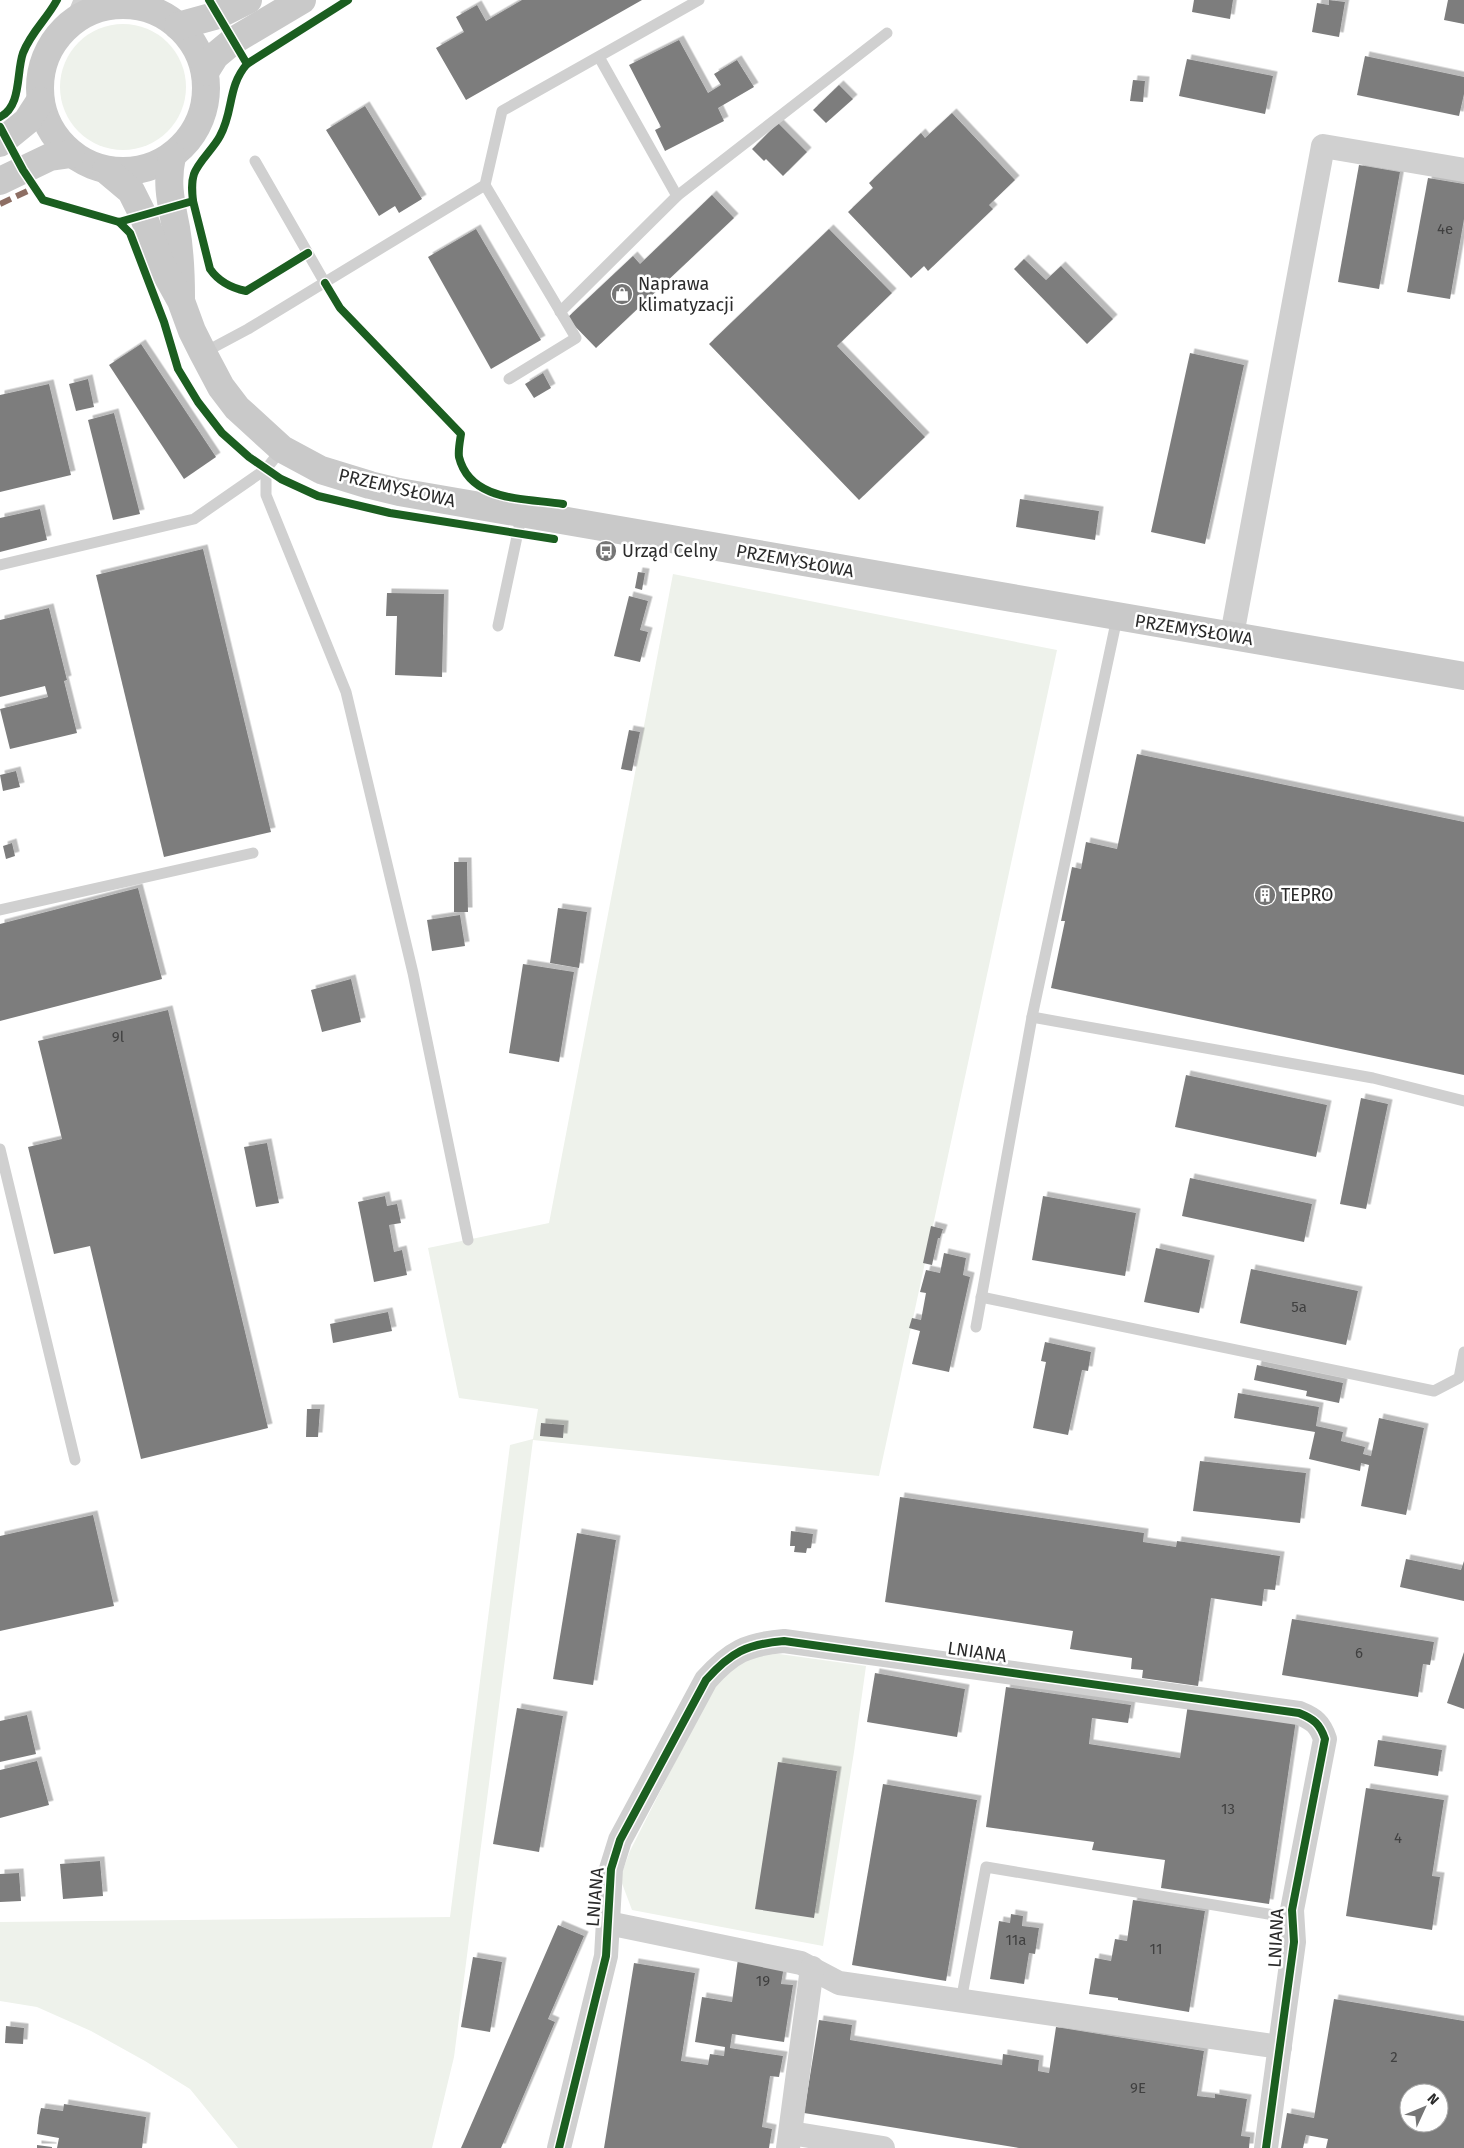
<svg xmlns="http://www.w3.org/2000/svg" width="1464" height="2148" font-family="'Fira Sans',sans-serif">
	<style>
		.grass { fill: #eef2eb }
		.building { fill: #7d7d7d; fill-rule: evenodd; filter: url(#shadow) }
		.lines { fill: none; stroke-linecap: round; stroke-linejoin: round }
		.lane { stroke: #d0d0d0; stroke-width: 11 }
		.street { stroke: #d0d0d0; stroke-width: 24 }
		.secondary { stroke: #c9c9c9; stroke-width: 28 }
		.quiet { stroke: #8d6e63; stroke-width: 6; stroke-dasharray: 12 6; stroke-linecap: butt }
		.cycleway-casing { stroke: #fff; stroke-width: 11 }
		.cycleway { stroke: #1b5e20; stroke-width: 8 }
		.labels { text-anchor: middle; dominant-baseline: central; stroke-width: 5; stroke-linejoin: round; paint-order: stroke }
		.number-label { font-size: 15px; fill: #404040 }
		.poi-label { font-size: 18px; fill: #2b2b2b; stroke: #fff; text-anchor: start }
		.street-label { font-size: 18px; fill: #2b2b2b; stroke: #fff }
	</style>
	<defs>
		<filter id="shadow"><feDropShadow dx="4.5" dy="-4.5" stdDeviation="0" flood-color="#0004"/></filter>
	</defs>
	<rect width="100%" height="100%" fill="#fff"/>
	<g class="grass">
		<circle cx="123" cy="87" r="63"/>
		<path d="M 673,574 L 1057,650 L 879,1476 L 533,1440 L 454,2057 L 432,2148 L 238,2148 L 190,2089 L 145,2061 L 91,2031 L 37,2007 L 0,2001 L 0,1922 L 450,1917 L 510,1445 L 533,1439 L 538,1409 L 459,1398 L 428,1248 L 549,1223 Z"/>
		<path d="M 772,1653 L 866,1666 L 854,1752 L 823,1946 L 632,1910 L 620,1878 L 630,1851 L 716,1681 L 736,1661 Z"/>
	</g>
	<g class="building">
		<path d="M 522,0 L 642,0 L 466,100 L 436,48 L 464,32 L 456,17 L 477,5 L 486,21 Z"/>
		<path d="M 1194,0 L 1233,0 L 1230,19 L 1192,12 Z"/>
		<path d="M 1329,0 L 1345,2 L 1339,37 L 1312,32 L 1317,3 L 1329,5 Z"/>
		<path d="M 1448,0 L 1464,0 L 1464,24 L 1444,20 Z"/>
		<path d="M 679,40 L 708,93 L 721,85 L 714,74 L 737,60 L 754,87 L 718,108 L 724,121 L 665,151 L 655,130 L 661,127 L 629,65 Z"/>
		<path d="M 1365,56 L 1464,77 L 1464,94 L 1459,116 L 1357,95 Z"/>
		<path d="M 1187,59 L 1273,76 L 1265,114 L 1179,96 Z"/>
		<path d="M 1133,80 L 1145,81 L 1143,102 L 1130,101 Z"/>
		<path d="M 839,85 L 853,99 L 826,123 L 813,110 Z"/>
		<path d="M 365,106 L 422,199 L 399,213 L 395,206 L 379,216 L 326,130 Z"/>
		<path d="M 952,113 L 1015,180 L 989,205 L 993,209 L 928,271 L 924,266 L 911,278 L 848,212 L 873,188 L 869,183 L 921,133 L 925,138 Z"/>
		<path d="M 778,123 L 807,152 L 783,176 L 766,159 L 764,161 L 752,149 Z"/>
		<path d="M 1359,165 L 1400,172 L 1379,289 L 1338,282 Z"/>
		<path d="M 1428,178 L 1464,184 L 1464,219 L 1450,299 L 1407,292 Z"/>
		<path d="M 712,195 L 734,218 L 596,348 L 567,318 L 633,256 L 640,264 Z"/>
		<path d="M 476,229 L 541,340 L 491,369 L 428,257 Z"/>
		<path d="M 829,229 L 892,293 L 837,346 L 925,437 L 859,500 L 709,344 Z"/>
		<path d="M 1024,259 L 1046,280 L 1061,266 L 1113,319 L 1087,344 L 1014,269 Z"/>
		<path d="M 141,344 L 216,457 L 184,479 L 109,365 Z"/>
		<path d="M 1190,353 L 1244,365 L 1205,544 L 1151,532 Z"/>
		<path d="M 543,373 L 551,388 L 534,398 L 525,384 Z"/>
		<path d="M 88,379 L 94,407 L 76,411 L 69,384 Z"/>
		<path d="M 49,384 L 71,475 L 0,492 L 0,395 Z"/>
		<path d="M 114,413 L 140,514 L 113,520 L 88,420 Z"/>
		<path d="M 1020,499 L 1099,511 L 1095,540 L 1016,527 Z"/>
		<path d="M 40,509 L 47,540 L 0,552 L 0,518 Z"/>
		<path d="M 203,549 L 271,832 L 164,857 L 96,575 Z"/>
		<path d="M 638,572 L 645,573 L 642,590 L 635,588 Z"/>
		<path d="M 387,593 L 444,594 L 442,677 L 395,675 L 397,616 L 386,616 Z"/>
		<path d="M 629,596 L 648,601 L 640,630 L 648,632 L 640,662 L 614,656 Z"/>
		<path d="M 49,608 L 67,680 L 64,681 L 77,733 L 10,749 L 0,709 L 48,697 L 45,686 L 0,697 L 0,620 Z"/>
		<path d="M 629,730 L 640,732 L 632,771 L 621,769 Z"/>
		<path d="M 1137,754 L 1464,822 L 1464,1075 L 1051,988 L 1065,921 L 1061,921 L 1072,867 L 1081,869 L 1086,842 L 1117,849 Z"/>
		<path d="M 16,771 L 20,787 L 3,791 L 0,775 Z"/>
		<path d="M 12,843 L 15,856 L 6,859 L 3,846 Z"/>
		<path d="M 454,862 L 467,862 L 468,912 L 454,912 Z"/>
		<path d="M 138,888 L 162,979 L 0,1021 L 0,924 Z"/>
		<path d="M 558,908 L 587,912 L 579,968 L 550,963 Z"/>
		<path d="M 460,915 L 465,946 L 432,951 L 427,920 Z"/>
		<path d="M 523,964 L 574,972 L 559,1062 L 509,1053 Z"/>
		<path d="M 351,979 L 361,1022 L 322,1032 L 311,990 Z"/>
		<path d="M 168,1010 L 268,1428 L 141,1459 L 90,1246 L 54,1254 L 28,1147 L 62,1139 L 38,1041 Z"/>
		<path d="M 1186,1075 L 1327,1105 L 1316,1157 L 1175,1127 Z"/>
		<path d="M 1361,1098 L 1388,1104 L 1366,1209 L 1340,1204 Z"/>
		<path d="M 267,1143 L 279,1203 L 256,1207 L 244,1147 Z"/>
		<path d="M 1190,1178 L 1312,1204 L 1304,1242 L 1182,1216 Z"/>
		<path d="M 385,1196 L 387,1206 L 397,1204 L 401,1223 L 389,1225 L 394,1252 L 402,1250 L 407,1275 L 374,1282 L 358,1202 Z"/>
		<path d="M 1043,1196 L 1136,1213 L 1125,1276 L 1032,1260 Z"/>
		<path d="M 931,1226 L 943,1229 L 940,1238 L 938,1238 L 932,1265 L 923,1263 Z"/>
		<path d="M 1156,1248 L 1210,1260 L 1199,1313 L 1144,1302 Z"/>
		<path d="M 944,1253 L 966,1258 L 963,1275 L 970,1277 L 949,1372 L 912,1364 L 920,1331 L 909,1328 L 912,1318 L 921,1320 L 926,1293 L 920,1292 L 926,1270 L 940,1273 Z"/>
		<path d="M 1251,1269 L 1358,1291 L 1346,1345 L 1240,1323 Z"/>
		<path d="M 388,1312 L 392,1331 L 333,1343 L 330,1324 Z"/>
		<path d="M 1045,1342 L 1091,1352 L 1088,1371 L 1082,1370 L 1068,1435 L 1033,1428 L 1046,1362 L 1041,1361 Z"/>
		<path d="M 1257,1365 L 1343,1383 L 1339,1403 L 1306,1396 L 1307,1391 L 1254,1380 Z"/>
		<path d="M 1238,1393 L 1319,1407 L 1316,1426 L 1343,1432 L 1341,1441 L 1365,1447 L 1363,1454 L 1371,1456 L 1379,1418 L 1424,1428 L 1406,1515 L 1361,1506 L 1369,1465 L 1361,1463 L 1360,1471 L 1309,1459 L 1315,1432 L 1234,1418 Z"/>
		<path d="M 307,1409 L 320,1409 L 318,1437 L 306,1437 Z"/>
		<path d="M 541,1423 L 564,1425 L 563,1438 L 540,1436 Z"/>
		<path d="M 1200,1461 L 1306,1473 L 1300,1523 L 1193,1511 Z"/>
		<path d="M 900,1497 L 1144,1533 L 1143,1542 L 1176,1547 L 1177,1541 L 1280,1556 L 1275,1590 L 1264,1589 L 1262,1606 L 1211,1598 L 1198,1686 L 1142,1678 L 1143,1670 L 1131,1669 L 1132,1658 L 1070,1649 L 1073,1631 L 885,1602 Z"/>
		<path d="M 93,1515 L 114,1606 L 0,1631 L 0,1536 Z"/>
		<path d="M 791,1531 L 813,1534 L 811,1548 L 807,1548 L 806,1553 L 794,1552 L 795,1546 L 790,1546 Z"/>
		<path d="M 577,1533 L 616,1540 L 593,1685 L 553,1679 Z"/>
		<path d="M 1406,1559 L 1461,1570 L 1464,1561 L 1464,1601 L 1400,1587 Z"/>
		<path d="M 1292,1619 L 1434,1642 L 1430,1665 L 1423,1664 L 1418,1697 L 1282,1675 Z"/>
		<path d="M 1464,1652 L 1464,1709 L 1447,1703 Z"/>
		<path d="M 875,1673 L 965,1689 L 957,1737 L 867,1722 Z"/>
		<path d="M 1006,1687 L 1131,1705 L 1128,1723 L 1092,1718 L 1089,1744 L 1180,1758 L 1188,1704 L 1296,1720 L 1269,1904 L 1161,1888 L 1165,1860 L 1092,1850 L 1094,1842 L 986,1827 Z"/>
		<path d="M 517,1708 L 563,1716 L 539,1852 L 493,1844 Z"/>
		<path d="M 27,1715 L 36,1754 L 0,1762 L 0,1721 Z"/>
		<path d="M 1378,1740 L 1442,1750 L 1438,1776 L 1374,1766 Z"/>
		<path d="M 37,1761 L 49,1805 L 0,1818 L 0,1770 Z"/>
		<path d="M 778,1762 L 837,1771 L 814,1918 L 755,1909 Z"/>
		<path d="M 883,1784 L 977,1800 L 946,1981 L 852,1965 Z"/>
		<path d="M 1366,1788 L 1444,1800 L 1432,1876 L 1440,1877 L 1432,1930 L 1346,1916 Z"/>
		<path d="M 100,1861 L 103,1896 L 63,1899 L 60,1864 Z"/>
		<path d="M 19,1873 L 21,1901 L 0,1902 L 0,1874 Z"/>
		<path d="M 1133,1900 L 1205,1911 L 1189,2012 L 1118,2000 L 1118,1998 L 1089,1994 L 1095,1958 L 1111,1961 L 1115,1939 L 1127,1941 Z"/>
		<path d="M 1011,1914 L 1023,1916 L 1022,1926 L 1039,1928 L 1035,1954 L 1029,1953 L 1024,1984 L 990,1979 L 999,1921 L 1010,1923 Z"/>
		<path d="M 558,1925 L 584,1936 L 548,2019 L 555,2022 L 501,2148 L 461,2148 Z"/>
		<path d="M 473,1957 L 502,1962 L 490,2032 L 461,2027 Z"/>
		<path d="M 738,1959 L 784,1966 L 781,1984 L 793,1985 L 784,2042 L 732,2034 L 730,2048 L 783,2056 L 779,2077 L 770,2076 L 762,2127 L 772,2129 L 769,2148 L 604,2148 L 634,1963 L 695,1973 L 681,2061 L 708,2065 L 710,2054 L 724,2056 L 725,2047 L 695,2042 L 702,1997 L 732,2002 Z"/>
		<path d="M 1334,1999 L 1464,2021 L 1464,2148 L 1326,2148 L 1328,2139 L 1306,2135 L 1303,2148 L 1281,2148 L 1287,2113 L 1314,2118 ZM 1409,2093 L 1439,2093 L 1439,2123 L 1409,2123 Z"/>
		<path d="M 819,2020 L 852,2025 L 850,2040 L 1002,2065 L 1003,2054 L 1039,2060 L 1038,2071 L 1049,2073 L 1056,2027 L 1204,2051 L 1197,2096 L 1215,2098 L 1215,2094 L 1247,2099 L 1241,2136 L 1250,2137 L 1249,2148 L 1019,2148 L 804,2113 Z"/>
		<path d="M 6,2026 L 24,2028 L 23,2044 L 5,2043 Z"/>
		<path d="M 64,2104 L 146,2117 L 142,2148 L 57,2148 L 59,2138 L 37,2134 L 39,2117 L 41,2108 L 63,2111 Z"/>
		<path d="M 37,2145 L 52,2147 L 52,2148 L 37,2148 Z"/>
	</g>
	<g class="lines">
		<g class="lane">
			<path d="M 255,161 L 325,283"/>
			<path d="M 485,185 L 576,338 L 509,379"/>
			<path d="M 677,196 L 887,33"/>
			<path d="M 560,312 L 677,196 L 599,57"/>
			<path d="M 203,353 L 248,329 L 485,185 L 502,111 L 699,0"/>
			<path d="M 282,449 L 266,469 L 266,495 L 346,692 L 413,973 L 468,1240"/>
			<path d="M 0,565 L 194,519 L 266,469"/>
			<path d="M 498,626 L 522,513"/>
			<path d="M 0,910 L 253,853"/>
			<path d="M 1032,1017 L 1373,1078 L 1464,1101"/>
			<path d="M 0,1149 L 75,1460"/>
			<path d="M 981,1297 L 1434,1391 L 1459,1378 L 1464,1352"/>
			<path d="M 976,1327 L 1032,1017 L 1117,618"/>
			<path d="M 961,2001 L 986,1867 L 1292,1918"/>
		</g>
		<g class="street">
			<path d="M 136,0 L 141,7"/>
			<path d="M 79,17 L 86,0"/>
			<path d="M 1232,635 L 1323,146 L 1464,170"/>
			<path d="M 608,1923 L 801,1963 L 839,1983 L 1280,2047"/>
			<path d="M 791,2133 L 883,2148"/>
			<path d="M 559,2148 L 606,1956 L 611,1869 L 620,1840 L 706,1680 C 731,1652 747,1644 784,1641 L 1299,1713 C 1314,1719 1320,1724 1325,1739 L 1292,1910 L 1294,1942 L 1266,2148"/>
			<path d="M 788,2148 L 812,1968"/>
		</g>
		<g class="secondary">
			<circle cx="123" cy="88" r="83"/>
			<path d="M 178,26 L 218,15 L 248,0"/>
			<path d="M 205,72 L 215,56 L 233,41 L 302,0"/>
			<path d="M 0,143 L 27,121 L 40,101"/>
			<path d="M 172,156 C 166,184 171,202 176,228 C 180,251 181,274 181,297"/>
			<path d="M 106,170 L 131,191 L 143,215 L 161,265 L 181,301 L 192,331 L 203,353 L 221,387 L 237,408 L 282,449 L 321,470 L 370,485 L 399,492 L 1464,676"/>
			<path d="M 0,181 L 50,157 L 71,154"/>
		</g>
		<path class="quiet" d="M 0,204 L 34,188"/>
		<g class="cycleway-casing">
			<g id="cycleway">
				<path d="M 209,0 L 247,64 L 348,0"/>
				<path d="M 0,117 C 22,106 16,73 23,53 C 31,32 47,19 57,0"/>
				<path d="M 0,127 L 23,170 L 43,200 L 119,222 L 193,201 C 192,192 191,183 194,174 C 198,162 214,148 220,136 C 234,111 227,87 247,64"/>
				<path d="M 193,201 L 210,269 C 219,282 231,288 246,291 L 308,253"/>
				<path d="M 119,222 L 130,233 L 164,322 L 178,369 L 198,402 L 222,433 L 249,457 L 281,479 L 318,496 L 390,513 L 554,539"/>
				<path d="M 325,283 L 340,308 L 461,434 C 460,441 458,450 459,457 C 470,502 525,498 563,504"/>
				<path d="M 559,2148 L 606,1956 L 611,1869 L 620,1840 L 706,1680 C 731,1652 747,1644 784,1641 L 1299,1713 C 1314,1719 1320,1724 1325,1739 L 1292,1910 L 1294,1942 L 1266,2148"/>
			</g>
		</g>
		<use href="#cycleway" class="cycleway"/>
	</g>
	<defs>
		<g id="shop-disc" transform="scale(1.125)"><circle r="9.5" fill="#757575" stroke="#fff"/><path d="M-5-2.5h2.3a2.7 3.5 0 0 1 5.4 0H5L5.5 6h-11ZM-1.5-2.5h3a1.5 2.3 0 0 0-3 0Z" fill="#fff"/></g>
		<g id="bus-disc" transform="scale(1.125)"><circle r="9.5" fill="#757575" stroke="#fff"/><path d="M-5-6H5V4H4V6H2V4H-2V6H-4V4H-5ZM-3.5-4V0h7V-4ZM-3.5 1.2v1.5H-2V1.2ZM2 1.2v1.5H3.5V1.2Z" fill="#fff"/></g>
		<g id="building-disc" transform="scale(1.125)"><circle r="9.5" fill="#757575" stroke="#fff"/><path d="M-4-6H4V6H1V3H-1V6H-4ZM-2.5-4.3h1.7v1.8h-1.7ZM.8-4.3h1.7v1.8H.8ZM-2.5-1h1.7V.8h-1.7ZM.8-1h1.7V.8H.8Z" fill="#fff"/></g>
	</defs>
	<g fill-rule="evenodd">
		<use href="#shop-disc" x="622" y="294"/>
		<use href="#bus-disc" x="606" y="551"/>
		<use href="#building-disc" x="1265" y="895"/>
	</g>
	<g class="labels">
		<g class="number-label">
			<text x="1445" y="229">4e</text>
			<text x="118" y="1037">9l</text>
			<text x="1299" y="1307">5a</text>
			<text x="1359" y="1653">6</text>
			<text x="1228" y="1809">13</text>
			<text x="1398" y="1838">4</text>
			<text x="1016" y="1940">11a</text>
			<text x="1156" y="1949">11</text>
			<text x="763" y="1981">19</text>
			<text x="1394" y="2057">2</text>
			<text x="1138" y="2088">9E</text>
		</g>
		<g class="poi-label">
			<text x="638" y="284">Naprawa<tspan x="638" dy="21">klimatyzacji</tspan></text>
			<text x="622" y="551">Urząd Celny</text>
			<text x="1281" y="895">TEPRO</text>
		</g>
		<g class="street-label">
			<text transform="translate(397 488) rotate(13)">PRZEMYSŁOWA</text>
			<text transform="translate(795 561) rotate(10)">PRZEMYSŁOWA</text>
			<text transform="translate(1194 630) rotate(9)">PRZEMYSŁOWA</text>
			<text transform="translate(977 1652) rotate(8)">LNIANA</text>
			<text transform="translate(595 1897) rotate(-85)">LNIANA</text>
			<text transform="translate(1276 1938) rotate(-87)">LNIANA</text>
		</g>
	</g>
	<g transform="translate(1424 2108) rotate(46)"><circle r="24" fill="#ffffff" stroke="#aaaaaa"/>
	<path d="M0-4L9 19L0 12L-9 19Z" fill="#757575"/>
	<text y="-8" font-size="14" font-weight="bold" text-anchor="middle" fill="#2b2b2b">N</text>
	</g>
</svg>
